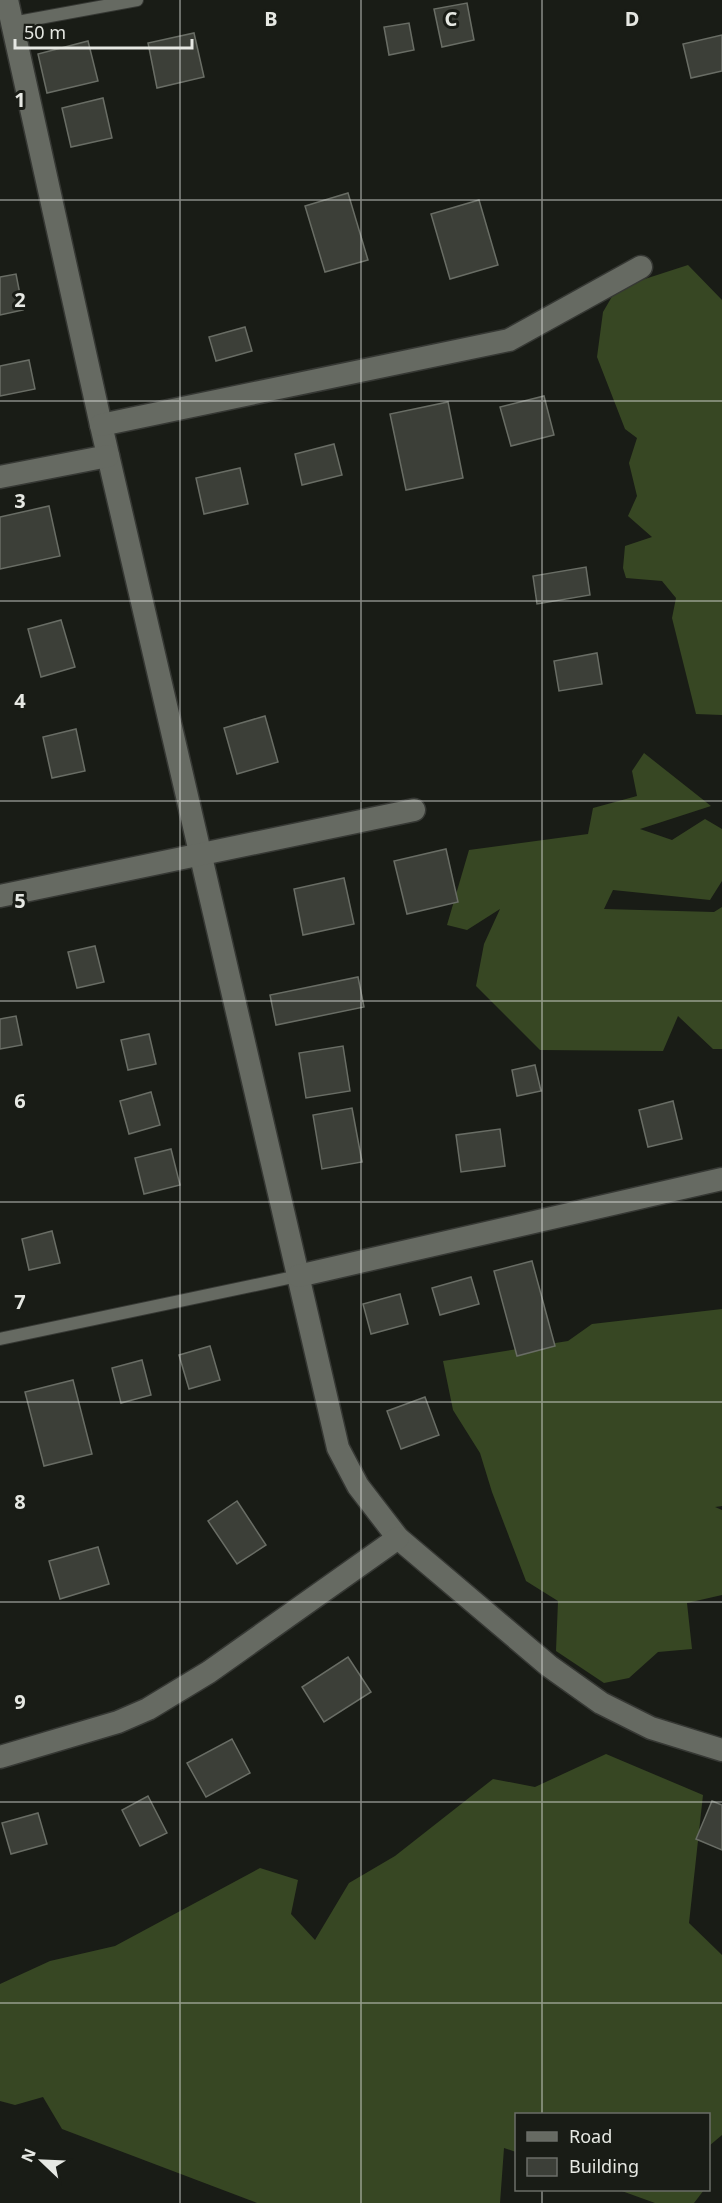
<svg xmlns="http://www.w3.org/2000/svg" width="722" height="2203" font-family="'Noto Sans',sans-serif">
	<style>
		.forest { fill: #374723 }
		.building { fill: #3c3f38; stroke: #696d65; stroke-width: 1.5 }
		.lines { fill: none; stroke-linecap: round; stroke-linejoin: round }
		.lane-casing { stroke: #363834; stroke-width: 14 }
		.street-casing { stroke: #363834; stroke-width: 25 }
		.lane { stroke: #666a62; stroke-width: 12 }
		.street { stroke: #666a62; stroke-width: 22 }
		.grid { fill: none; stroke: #e6e8e3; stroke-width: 1.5; stroke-opacity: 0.55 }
		.grid-label { font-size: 20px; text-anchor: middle; font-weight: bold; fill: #e6e8e3; stroke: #191c16; stroke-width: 6; stroke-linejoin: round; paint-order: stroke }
	</style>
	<rect width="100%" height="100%" fill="#191c16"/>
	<g class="forest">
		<path d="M 688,265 L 722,300 L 722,715 L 696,714 L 672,618 L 676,598 L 662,581 L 626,578 L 623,568 L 625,546 L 652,537 L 628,516 L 637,496 L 629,463 L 637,438 L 625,429 L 597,357 L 603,312 L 617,288 Z"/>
		<path d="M 644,753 L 711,806 L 640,829 L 672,840 L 705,819 L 722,829 L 722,881 L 710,900 L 613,890 L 604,909 L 714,912 L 722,907 L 722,1049 L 713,1049 L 678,1016 L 663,1051 L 540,1050 L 476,986 L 484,944 L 500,909 L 467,930 L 447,925 L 469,850 L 588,834 L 593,808 L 637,796 L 632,771 Z"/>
		<path d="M 722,1309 L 722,1506 L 715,1507 L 722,1510 L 722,1595 L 687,1603 L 692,1649 L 658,1652 L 629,1678 L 604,1683 L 556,1651 L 558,1601 L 526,1581 L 492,1492 L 480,1453 L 453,1410 L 443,1361 L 568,1341 L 592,1324 Z"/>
		<path d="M 606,1754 L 703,1795 L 689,1923 L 722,1955 L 722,2135 L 709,2146 L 708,2114 L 516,2114 L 516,2152 L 504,2148 L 500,2203 L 257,2203 L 62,2129 L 43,2097 L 15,2105 L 0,2101 L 0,1984 L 50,1961 L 115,1946 L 260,1868 L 298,1880 L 291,1914 L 315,1940 L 349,1883 L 395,1856 L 493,1779 L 535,1787 Z"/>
		<path d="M 619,2190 L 704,2190 L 694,2203 L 655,2203 Z"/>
	</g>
	<g class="building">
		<path d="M 467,3 L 474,40 L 442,47 L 434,9 Z"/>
		<path d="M 409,23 L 414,50 L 389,55 L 384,27 Z"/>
		<path d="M 194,33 L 204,77 L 157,88 L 148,43 Z"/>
		<path d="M 722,35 L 722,71 L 691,78 L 683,44 Z"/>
		<path d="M 88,41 L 98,81 L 47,93 L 38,54 Z"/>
		<path d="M 103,98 L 112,138 L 71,147 L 62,108 Z"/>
		<path d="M 348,193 L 368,260 L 325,272 L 305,206 Z"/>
		<path d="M 479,200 L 498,265 L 450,279 L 431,214 Z"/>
		<path d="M 16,274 L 23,310 L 0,315 L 0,277 Z"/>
		<path d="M 245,327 L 252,351 L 216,361 L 209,337 Z"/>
		<path d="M 29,360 L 35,389 L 0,396 L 0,366 Z"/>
		<path d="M 544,396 L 554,435 L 511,446 L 500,407 Z"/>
		<path d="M 448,402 L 463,478 L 406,490 L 390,414 Z"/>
		<path d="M 334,444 L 342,475 L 302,485 L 295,454 Z"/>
		<path d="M 240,468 L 248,504 L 204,514 L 196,478 Z"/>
		<path d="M 49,506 L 60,556 L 0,569 L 0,517 Z"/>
		<path d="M 586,567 L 590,595 L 537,604 L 533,576 Z"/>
		<path d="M 61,620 L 75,667 L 41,677 L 28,629 Z"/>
		<path d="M 597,653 L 602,684 L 559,691 L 554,661 Z"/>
		<path d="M 265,716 L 278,762 L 237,774 L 224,728 Z"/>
		<path d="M 76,729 L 85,771 L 52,778 L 43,737 Z"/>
		<path d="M 446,849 L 458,902 L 407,914 L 394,861 Z"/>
		<path d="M 344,878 L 354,924 L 303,935 L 294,889 Z"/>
		<path d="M 95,946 L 104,982 L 77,988 L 68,952 Z"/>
		<path d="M 358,977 L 364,1007 L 276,1025 L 270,995 Z"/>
		<path d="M 16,1016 L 22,1045 L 0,1049 L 0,1019 Z"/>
		<path d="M 149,1034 L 156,1064 L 128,1070 L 121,1040 Z"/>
		<path d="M 343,1046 L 350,1091 L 306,1098 L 299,1053 Z"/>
		<path d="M 535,1065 L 541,1091 L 517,1096 L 512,1070 Z"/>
		<path d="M 151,1092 L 160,1125 L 129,1134 L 120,1101 Z"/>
		<path d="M 673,1101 L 682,1139 L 648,1147 L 639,1110 Z"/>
		<path d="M 352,1108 L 362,1162 L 322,1169 L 313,1115 Z"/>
		<path d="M 500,1129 L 505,1166 L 461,1172 L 456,1135 Z"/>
		<path d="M 171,1149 L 180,1185 L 144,1194 L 135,1158 Z"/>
		<path d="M 52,1231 L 60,1263 L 29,1270 L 22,1239 Z"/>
		<path d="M 532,1261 L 555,1346 L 517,1356 L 494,1271 Z"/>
		<path d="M 471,1277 L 479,1304 L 440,1315 L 432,1288 Z"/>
		<path d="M 400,1294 L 408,1324 L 371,1334 L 363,1304 Z"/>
		<path d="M 210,1346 L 220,1380 L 189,1389 L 179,1355 Z"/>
		<path d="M 142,1360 L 151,1395 L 121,1403 L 112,1368 Z"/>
		<path d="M 73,1380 L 92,1454 L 44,1466 L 25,1392 Z"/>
		<path d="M 425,1397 L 439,1435 L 401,1449 L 387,1411 Z"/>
		<path d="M 237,1501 L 266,1545 L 237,1564 L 208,1521 Z"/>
		<path d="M 98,1547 L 109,1584 L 60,1599 L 49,1561 Z"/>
		<path d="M 348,1657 L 371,1692 L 324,1722 L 302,1687 Z"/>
		<path d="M 232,1739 L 250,1773 L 206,1797 L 187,1763 Z"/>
		<path d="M 148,1796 L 167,1833 L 140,1846 L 122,1810 Z"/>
		<path d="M 712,1801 L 722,1805 L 722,1850 L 696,1839 Z"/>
		<path d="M 38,1813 L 47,1844 L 11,1854 L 2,1823 Z"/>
	</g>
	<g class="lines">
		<g class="lane-casing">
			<g id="lane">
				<path d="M 12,23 L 137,0"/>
				<path d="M 0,1339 L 298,1276"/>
			</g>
		</g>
		<g class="street-casing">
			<g id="street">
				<path d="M 7,0 L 101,425 L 338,1448 L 358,1486 L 398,1538 L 549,1666 L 601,1703 L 651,1728 L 722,1750"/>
				<path d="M 101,425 L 509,340 L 641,267"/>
				<path d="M 0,477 L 108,456"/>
				<path d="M 0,896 L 414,810"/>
				<path d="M 298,1276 L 722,1179"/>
				<path d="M 0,1757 L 118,1722 L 148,1709 L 209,1672 L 398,1538"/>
			</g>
		</g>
		<use href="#lane" class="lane"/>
		<use href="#street" class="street"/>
	</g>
	<path class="grid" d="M 180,0 L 180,2203M 361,0 L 361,2203M 542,0 L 542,2114M 0,200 L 722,200M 0,401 L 722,401M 0,601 L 722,601M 0,801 L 722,801M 0,1001 L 722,1001M 0,1202 L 722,1202M 0,1402 L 722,1402M 0,1602 L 722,1602M 0,1802 L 722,1802M 0,2003 L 722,2003M 542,2190 L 542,2203"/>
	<g class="grid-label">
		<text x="271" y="26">B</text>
		<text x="451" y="26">C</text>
		<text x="632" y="26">D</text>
		<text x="20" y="107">1</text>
		<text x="20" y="307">2</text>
		<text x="20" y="508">3</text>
		<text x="20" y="708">4</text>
		<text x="20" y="908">5</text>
		<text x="20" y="1108">6</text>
		<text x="20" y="1309">7</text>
		<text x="20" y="1509">8</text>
		<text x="20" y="1709">9</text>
	</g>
	<rect x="515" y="2113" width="195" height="78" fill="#191c16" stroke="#6b6e68" stroke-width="1.5"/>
	<rect x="527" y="2132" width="30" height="9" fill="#666a62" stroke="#6b6e68" stroke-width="1.5"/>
	<text x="569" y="2143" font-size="18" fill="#e6e8e3">Road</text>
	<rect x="527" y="2158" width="30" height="18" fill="#3c3f38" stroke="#6b6e68" stroke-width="1.5"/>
	<text x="569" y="2173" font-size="18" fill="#e6e8e3">Building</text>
	<g transform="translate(42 2161) rotate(293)" stroke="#191c16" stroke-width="4.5" paint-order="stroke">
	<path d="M0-4.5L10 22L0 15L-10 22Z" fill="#e6e8e3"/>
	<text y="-9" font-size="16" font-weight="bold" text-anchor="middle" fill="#e6e8e3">N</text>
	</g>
	<path d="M15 39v9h177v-9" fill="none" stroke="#e6e8e3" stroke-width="3"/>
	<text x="24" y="39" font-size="18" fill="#e6e8e3" stroke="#191c16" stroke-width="4.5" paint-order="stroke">50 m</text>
</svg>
